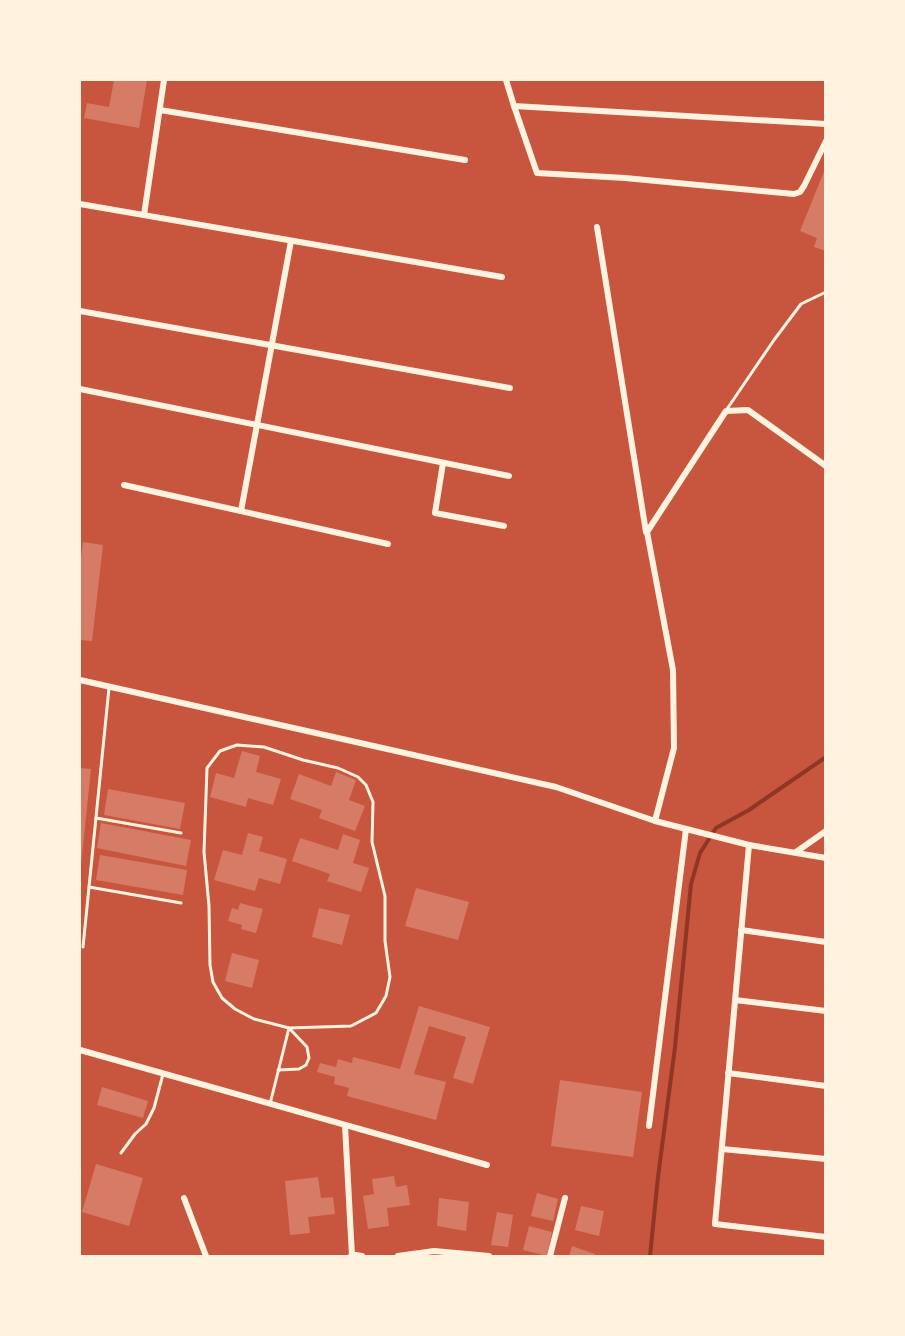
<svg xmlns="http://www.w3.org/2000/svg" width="905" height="1336" font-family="Mulish,sans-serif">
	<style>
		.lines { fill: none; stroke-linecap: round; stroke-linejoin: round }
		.stream { stroke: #8f3625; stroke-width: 4 }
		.building { fill: #d67c66 }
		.service { stroke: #fff3e0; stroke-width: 3 }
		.minor { stroke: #fff3e0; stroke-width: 6 }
	</style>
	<rect width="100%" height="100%" fill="#c8553d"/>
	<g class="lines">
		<path class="stream" d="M 650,1256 L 658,1177 L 675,1047 L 691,884 L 700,853 L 716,828 L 749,810 L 826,757"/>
	</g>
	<g class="building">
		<path d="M 114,80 L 147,80 L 139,128 L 84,118 L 87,103 L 109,107 Z"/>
		<path d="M 825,169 L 825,227 L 826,251 L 814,247 L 817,238 L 800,231 Z"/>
		<path d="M 83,542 L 103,545 L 92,641 L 80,640 L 80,569 Z"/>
		<path d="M 242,751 L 260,756 L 256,772 L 281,779 L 273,805 L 248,798 L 246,807 L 210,797 L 216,773 L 234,778 Z"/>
		<path d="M 80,768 L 91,769 L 81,865 L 80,865 Z"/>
		<path d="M 336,772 L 356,780 L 349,800 L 365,806 L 355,831 L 319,818 L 322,810 L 290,799 L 299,774 L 331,786 Z"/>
		<path d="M 108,789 L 185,803 L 180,829 L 104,815 Z"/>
		<path d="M 101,823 L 191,840 L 186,866 L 97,848 Z"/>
		<path d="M 248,833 L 263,837 L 259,851 L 287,859 L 280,884 L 259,878 L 255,891 L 214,880 L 223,850 L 242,855 Z"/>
		<path d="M 343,834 L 360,840 L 353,863 L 369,868 L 361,892 L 327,881 L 330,874 L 292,861 L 300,838 L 338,850 Z"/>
		<path d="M 100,855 L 187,870 L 183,895 L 96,880 Z"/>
		<path d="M 416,888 L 469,902 L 458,940 L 405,926 Z"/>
		<path d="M 240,903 L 263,909 L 256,933 L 241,929 L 242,925 L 228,921 L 232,908 L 238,910 Z"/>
		<path d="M 319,908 L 350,915 L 342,945 L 312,937 Z"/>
		<path d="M 232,953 L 259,960 L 252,988 L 225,981 Z"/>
		<path d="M 419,1006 L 490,1027 L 473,1084 L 453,1078 L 466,1037 L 429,1026 L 414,1074 L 446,1082 L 436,1120 L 347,1096 L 349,1088 L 334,1084 L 335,1077 L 317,1072 L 320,1063 L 336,1067 L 338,1059 L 352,1063 L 353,1057 L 400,1069 Z"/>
		<path d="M 560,1080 L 642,1092 L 633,1157 L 551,1146 Z"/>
		<path d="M 102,1087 L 148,1101 L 143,1118 L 97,1105 Z"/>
		<path d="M 96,1164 L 143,1178 L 129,1226 L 82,1212 Z"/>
		<path d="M 394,1176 L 396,1187 L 407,1185 L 410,1205 L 387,1208 L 389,1226 L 368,1229 L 363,1196 L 374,1194 L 372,1179 Z"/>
		<path d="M 318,1177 L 321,1198 L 333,1197 L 335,1214 L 308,1217 L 310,1233 L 290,1235 L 285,1181 Z"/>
		<path d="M 537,1193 L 558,1199 L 553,1221 L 531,1216 Z"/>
		<path d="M 439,1198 L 469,1202 L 466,1231 L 437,1226 Z"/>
		<path d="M 581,1206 L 604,1211 L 599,1236 L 575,1230 Z"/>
		<path d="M 497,1212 L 513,1215 L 508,1247 L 491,1245 Z"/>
		<path d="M 529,1226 L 552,1232 L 547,1256 L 523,1250 Z"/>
		<path d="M 572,1246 L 595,1254 L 594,1256 L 569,1256 Z"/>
	</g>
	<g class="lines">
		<g class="service">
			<path d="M 727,409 L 774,340 L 801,304 L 826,292"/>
			<path d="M 96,818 L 181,833"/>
			<path d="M 89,887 L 181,903"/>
			<path d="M 83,947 L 109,688"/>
			<path d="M 278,1070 L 299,1069 L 306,1065 L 309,1058 L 307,1047 L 289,1028 L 254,1019 L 235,1009 L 222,998 L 213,982 L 210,965 L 209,906 L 204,852 L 207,768 L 220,751 L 237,745 L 264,747 L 303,760 L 338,768 L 358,777 L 366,785 L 373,802 L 372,842 L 385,896 L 385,941 L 390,977 L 386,996 L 376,1013 L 351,1026 L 289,1028"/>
			<path d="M 270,1104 L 289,1028"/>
			<path d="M 121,1153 L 135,1134 L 146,1124 L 154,1108 L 163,1074"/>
		</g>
		<g class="minor">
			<path d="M 506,80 L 514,106 L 826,124"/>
			<path d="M 514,106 L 537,173 L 625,178 L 794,194 L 800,192 L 804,186 L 826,141"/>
			<path d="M 160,110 L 465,160"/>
			<path d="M 80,204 L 502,277"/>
			<path d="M 144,215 L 164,80"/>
			<path d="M 597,227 L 646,532"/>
			<path d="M 80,311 L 510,388"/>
			<path d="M 80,389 L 509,476"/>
			<path d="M 443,463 L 435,513 L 504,526"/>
			<path d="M 124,485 L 388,544"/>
			<path d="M 241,511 L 291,241"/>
			<path d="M 80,680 L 556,787 L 655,821 L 749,845 L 826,858"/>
			<path d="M 655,821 L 674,748 L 673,670 L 647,532 L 726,411 L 748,410 L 826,466"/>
			<path d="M 749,845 L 715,1224 L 826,1237"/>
			<path d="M 796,852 L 826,831"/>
			<path d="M 741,930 L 826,942"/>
			<path d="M 735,1000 L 826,1011"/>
			<path d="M 80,1050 L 487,1165"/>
			<path d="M 728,1073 L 826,1086"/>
			<path d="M 345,1125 L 352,1256"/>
			<path d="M 649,1126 L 686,829"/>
			<path d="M 722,1149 L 826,1159"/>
			<path d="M 184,1198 L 206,1256"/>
			<path d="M 351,1256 L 356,1255 L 362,1256"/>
			<path d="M 398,1256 L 434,1251 L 489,1256"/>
			<path d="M 550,1256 L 565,1198"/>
		</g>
	</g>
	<rect width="905" height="1336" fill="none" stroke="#fff3e0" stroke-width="162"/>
</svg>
